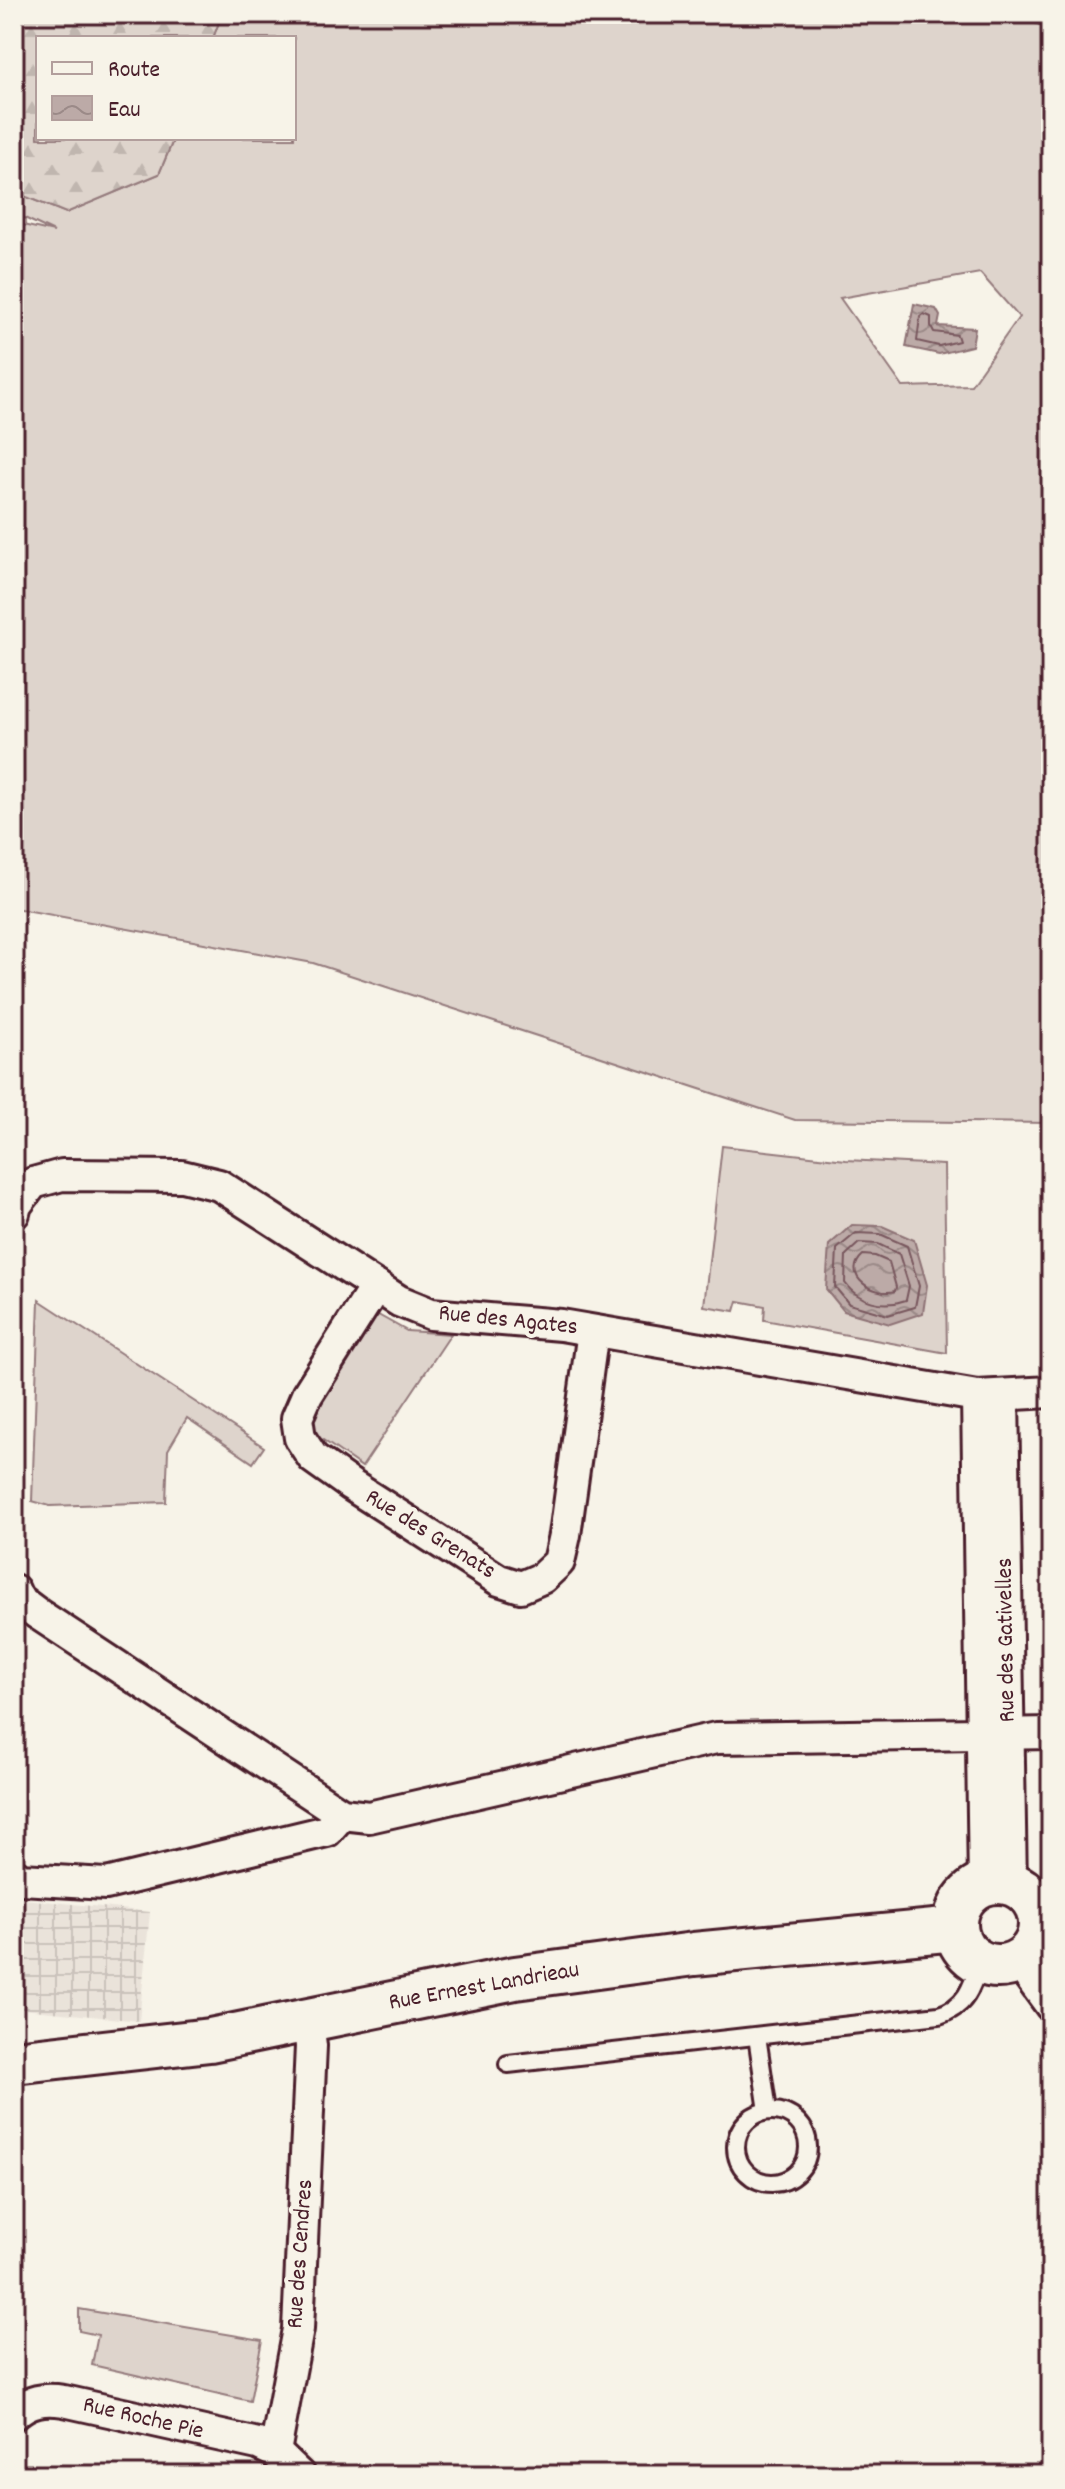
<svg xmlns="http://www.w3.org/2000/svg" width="1065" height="2489" font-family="Dekko,sans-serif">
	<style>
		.industrial { fill: url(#industrial-grid) }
		.grass { fill: #ded4cc; stroke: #947a7c; stroke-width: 2; fill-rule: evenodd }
		.forest { fill: url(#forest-firs); stroke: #947a7c; stroke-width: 2 }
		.water { fill: url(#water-waves); stroke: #8e7275; stroke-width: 2 }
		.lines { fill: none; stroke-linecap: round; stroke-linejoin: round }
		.shore { stroke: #78575d; stroke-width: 2 }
		.lane-casing { stroke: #4a1f2b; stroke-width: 22 }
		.street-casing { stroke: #4a1f2b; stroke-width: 36 }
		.secondary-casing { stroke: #4a1f2b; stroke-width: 48 }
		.lane { stroke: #f7f3e8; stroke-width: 16 }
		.street { stroke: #f7f3e8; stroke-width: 30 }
		.secondary { stroke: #f7f3e8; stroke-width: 42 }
		.labels { text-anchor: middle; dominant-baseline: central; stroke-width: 8; stroke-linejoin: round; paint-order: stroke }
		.street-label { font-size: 24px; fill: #4a1f2b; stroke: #f7f3e8 }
	</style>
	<defs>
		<pattern id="industrial-grid" width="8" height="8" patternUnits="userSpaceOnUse" patternTransform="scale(2)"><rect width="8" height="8" fill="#eae3da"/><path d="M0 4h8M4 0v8" fill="none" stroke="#cac2bb"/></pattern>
		<pattern id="forest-firs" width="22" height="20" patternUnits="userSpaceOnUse" patternTransform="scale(2)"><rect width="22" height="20" fill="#ded4cc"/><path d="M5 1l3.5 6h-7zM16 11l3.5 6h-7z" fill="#c0b6af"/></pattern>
		<pattern id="water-waves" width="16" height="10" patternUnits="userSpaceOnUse" patternTransform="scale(2)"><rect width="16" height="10" fill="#bcaaa7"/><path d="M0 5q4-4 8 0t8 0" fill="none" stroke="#9b8a88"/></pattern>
	</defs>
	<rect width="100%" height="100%" fill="#f7f3e8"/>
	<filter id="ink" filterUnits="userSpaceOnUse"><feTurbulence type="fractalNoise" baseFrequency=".0125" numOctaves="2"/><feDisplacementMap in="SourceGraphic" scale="16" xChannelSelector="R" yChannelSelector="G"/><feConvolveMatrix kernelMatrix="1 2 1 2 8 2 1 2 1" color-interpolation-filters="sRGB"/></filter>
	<g filter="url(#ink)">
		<path class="industrial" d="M 14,1898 L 150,1912 L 139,2021 L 14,2008 Z"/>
		<g class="grass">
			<path d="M 222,14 L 1015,14 L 1051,30 L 1051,1123 L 795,1120 L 313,963 L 14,908 L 14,223 L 54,232 L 14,213 L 14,192 L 66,213 L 159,174 L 174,138 L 294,138 L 294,38 L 213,38 ZM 980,273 L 1019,317 L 971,385 L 903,387 L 840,298 Z"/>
			<path d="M 722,1146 L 846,1160 L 944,1165 L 947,1353 L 764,1320 L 765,1306 L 738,1301 L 735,1311 L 704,1306 Z"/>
			<path d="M 39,1300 L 264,1447 L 253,1463 L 187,1418 L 168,1450 L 166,1502 L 50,1506 L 32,1501 Z"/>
			<path d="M 371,1311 L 407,1331 L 451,1334 L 362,1467 L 313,1433 L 311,1404 Z"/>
			<path d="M 79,2309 L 262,2340 L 250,2401 L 92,2365 L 98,2335 L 79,2331 Z"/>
		</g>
		<g class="forest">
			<path d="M 14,14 L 222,14 L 213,38 L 38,38 L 38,138 L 174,138 L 159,174 L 66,213 L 14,192 Z"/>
			<path d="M 1015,14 L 1051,14 L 1051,30 Z"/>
		</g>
		<g class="water">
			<path d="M 914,304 L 936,309 L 940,316 L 938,326 L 975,328 L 972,346 L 939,354 L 906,347 Z"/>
			<path d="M 852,1225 L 882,1226 L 914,1240 L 927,1285 L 923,1313 L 890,1324 L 844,1311 L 826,1289 L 829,1245 Z"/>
		</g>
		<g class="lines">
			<g class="shore">
				<path d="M 924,314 L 931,317 L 931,326 L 934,332 L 957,335 L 959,341 L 939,346 L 917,341 L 920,317 Z"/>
				<path d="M 856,1233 L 880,1234 L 907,1246 L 919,1286 L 915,1307 L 888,1315 L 849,1304 L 835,1287 L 837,1249 Z"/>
				<path d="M 859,1243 L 878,1244 L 899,1254 L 909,1286 L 906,1300 C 884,1308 858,1302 845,1283 L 846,1255 Z"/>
				<path d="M 863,1255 L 875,1256 L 889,1262 L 896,1287 L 895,1291 C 875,1297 840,1276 863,1255 Z"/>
			</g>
			<g class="lane-casing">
				<g id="lane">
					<path d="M 757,2036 L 768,2111"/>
					<path d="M 508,2064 L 939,2015 C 966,2007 972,1987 980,1962"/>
					<circle cx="772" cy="2147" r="36"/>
				</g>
			</g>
			<g class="street-casing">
				<g id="street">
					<path d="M 14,1213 L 16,1205 L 33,1183 L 62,1175 L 182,1176 L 219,1185 L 399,1301 L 431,1314 L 561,1325 L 977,1396 L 1051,1392"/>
					<path d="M 376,1286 L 307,1395 L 297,1418 L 300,1438 L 313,1458 L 351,1485 L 499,1580 L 521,1587 L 542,1578 L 559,1562 L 565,1535 L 593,1331"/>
					<path d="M 977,1396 L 984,1885"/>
					<path d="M 1003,1396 L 1011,1885"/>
					<path d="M 14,1590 L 18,1599 L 38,1614 L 342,1814 L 369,1817 L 716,1738 L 1051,1733"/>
					<path d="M 14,1874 L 21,1879 L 106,1884 L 327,1831 L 342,1814"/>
					<path d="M 1018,1961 L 1051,2006"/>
					<path d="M 14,2414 C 29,2400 44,2398 64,2401 L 258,2444 L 275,2452 L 299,2475"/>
					<path d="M 275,2452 L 298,2329 L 311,2046 L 308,2021"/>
				</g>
			</g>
			<g class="secondary-casing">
				<g id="secondary">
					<circle cx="998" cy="1924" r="42"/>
					<path d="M 14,2062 L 210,2040 L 515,1978 L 694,1954 L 956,1929"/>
				</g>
			</g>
			<use href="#lane" class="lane"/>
			<use href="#street" class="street"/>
			<use href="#secondary" class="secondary"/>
		</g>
	</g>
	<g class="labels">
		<g class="street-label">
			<text transform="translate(508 1321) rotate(6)">Rue des Agates</text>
			<text transform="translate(430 1535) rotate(32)">Rue des Grenats</text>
			<text transform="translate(1007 1640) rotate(-91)">Rue des Gativelles</text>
			<text transform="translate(484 1987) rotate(-10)">Rue Ernest Landrieau</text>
			<text transform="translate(301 2254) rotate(-86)">Rue des Cendres</text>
			<text transform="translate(143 2419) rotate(13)">Rue Roche Pie</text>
		</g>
	</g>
	<rect width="1065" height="2489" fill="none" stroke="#f7f3e8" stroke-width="48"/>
	<rect x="24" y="24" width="1017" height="2441" fill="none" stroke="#4a1f2b" stroke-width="3" filter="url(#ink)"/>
	<rect x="36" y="36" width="260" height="104" fill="#f7f3e8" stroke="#b29e9c" stroke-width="2"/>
	<rect x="52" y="62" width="40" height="12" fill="#f7f3e8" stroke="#b29e9c" stroke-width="2"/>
	<text x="108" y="76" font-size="24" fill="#4a1f2b">Route</text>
	<rect x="52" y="96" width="40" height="24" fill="url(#water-waves)" stroke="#b29e9c" stroke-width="2"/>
	<text x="108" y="116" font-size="24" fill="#4a1f2b">Eau</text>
</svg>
